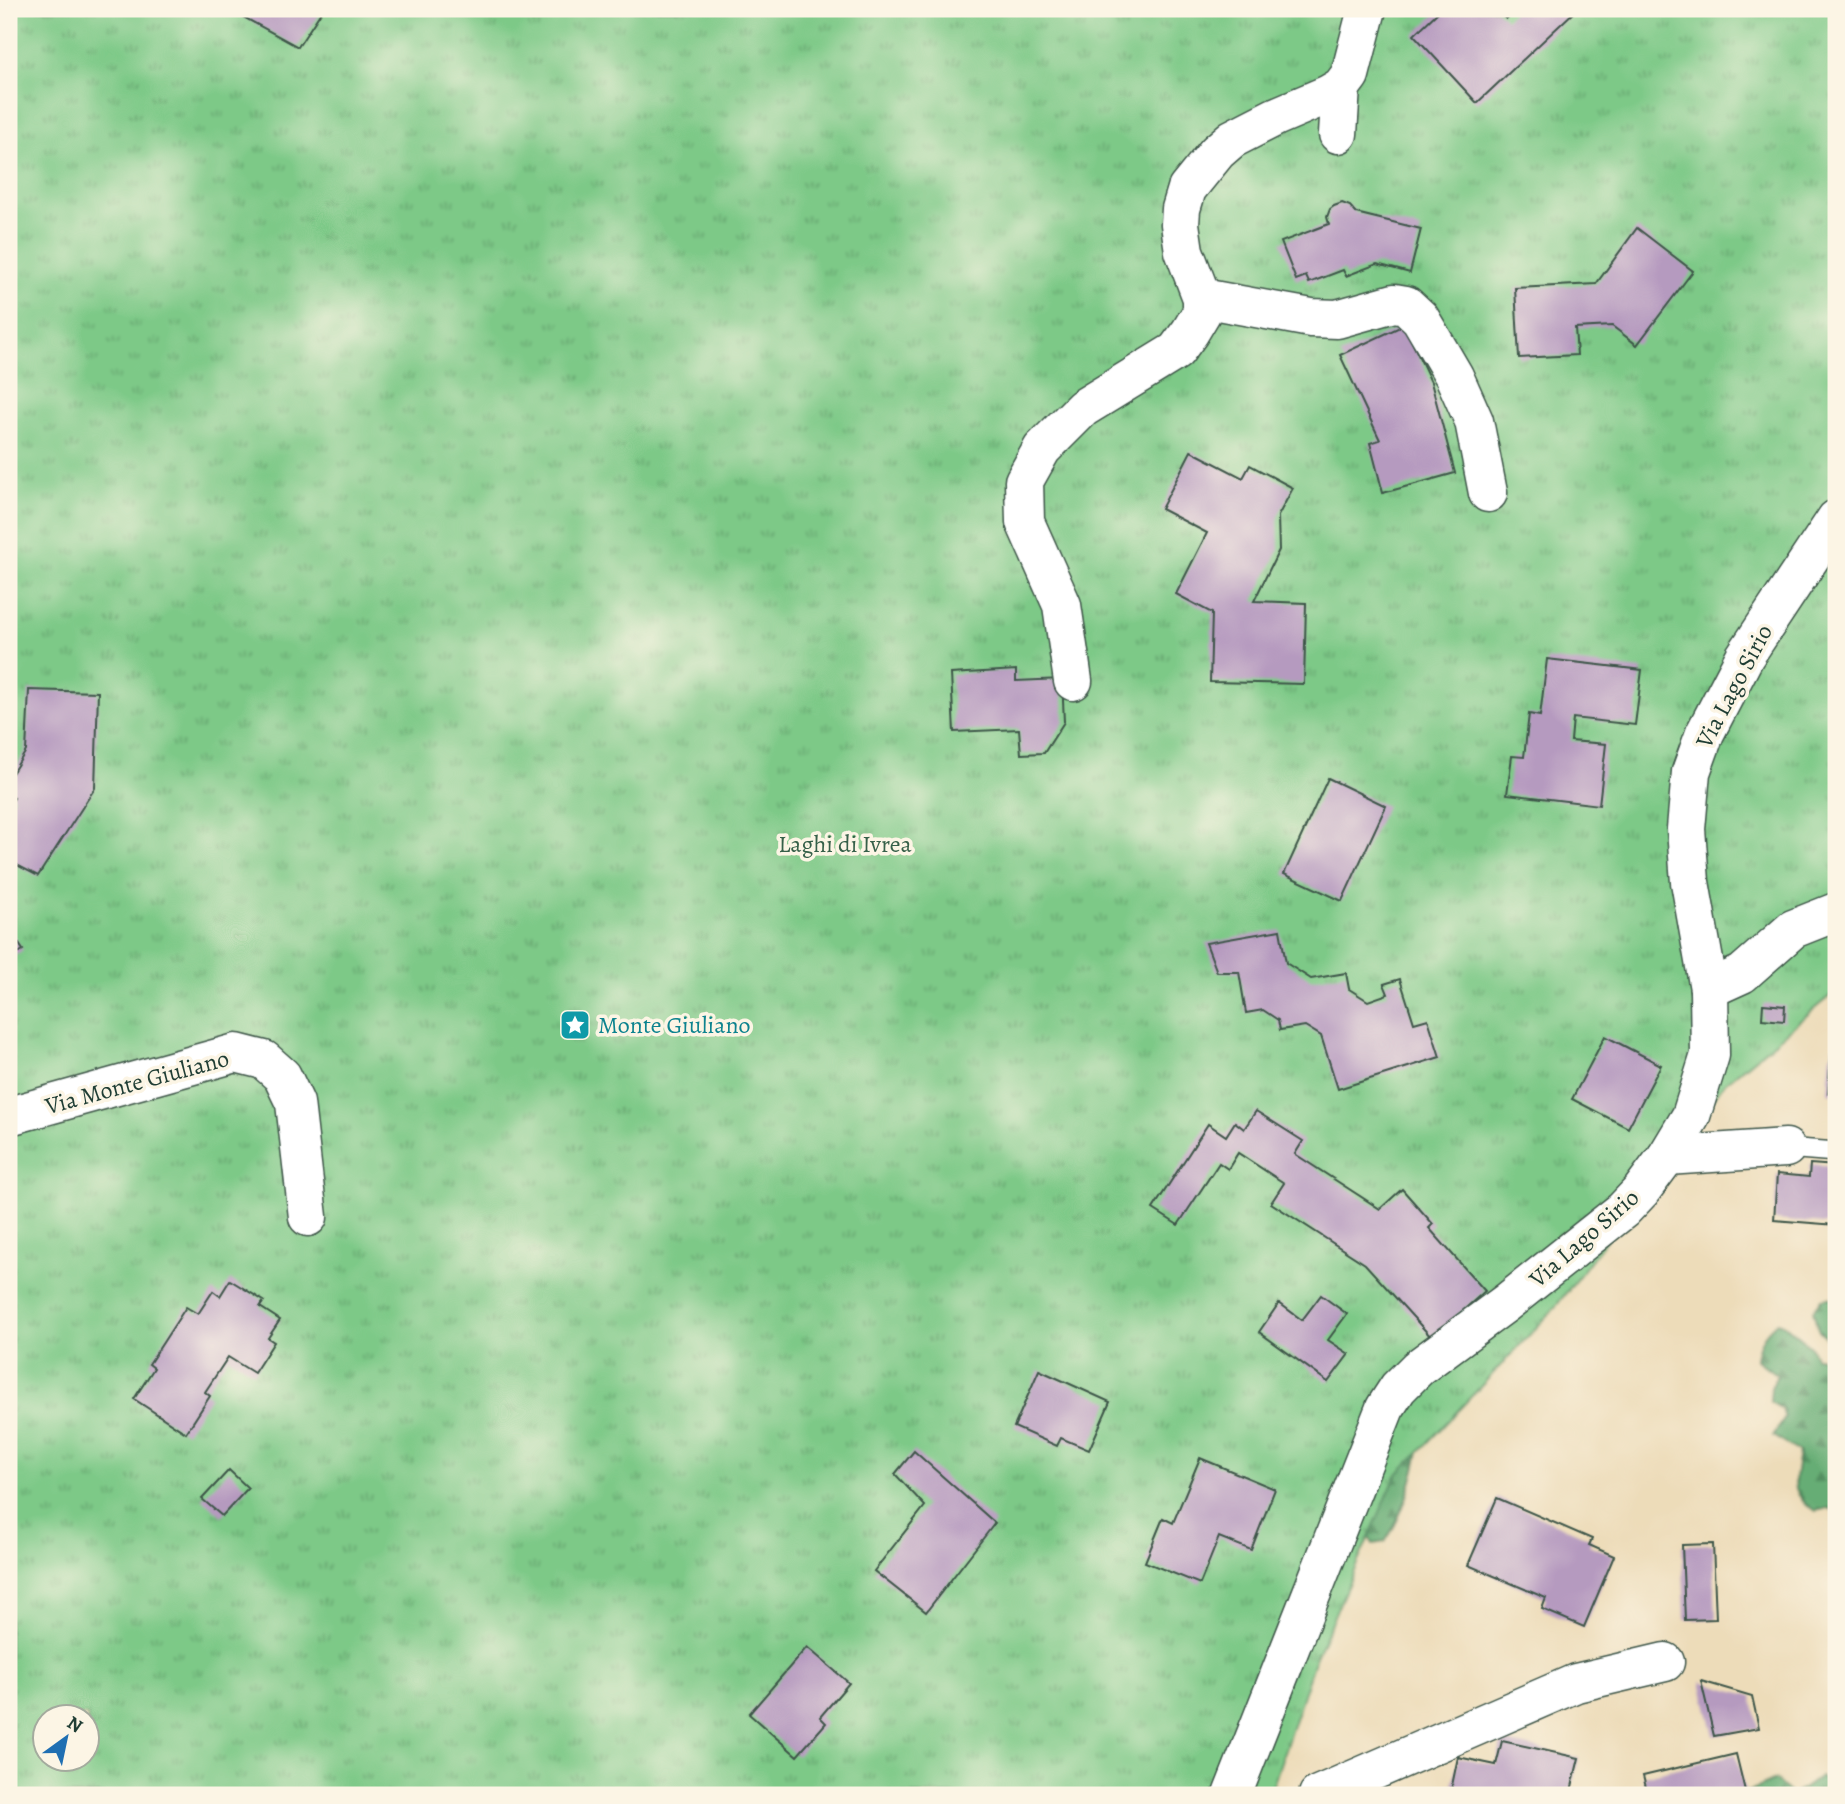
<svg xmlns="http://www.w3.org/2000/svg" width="1845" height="1804" font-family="Alegreya,serif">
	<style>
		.forest { fill: url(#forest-firs); stroke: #427554; stroke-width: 2 }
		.park { fill: url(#park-tufts); stroke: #4e835e; stroke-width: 2; fill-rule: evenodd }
		.building { fill: #b59abf }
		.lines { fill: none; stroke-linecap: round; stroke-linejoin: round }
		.lane-casing { stroke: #3e5548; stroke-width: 22 }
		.street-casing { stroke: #3e5548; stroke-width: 41 }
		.secondary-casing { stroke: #3e5548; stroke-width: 41 }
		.lane { stroke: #fff; stroke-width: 19 }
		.street { stroke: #fff; stroke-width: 38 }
		.secondary { stroke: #fff; stroke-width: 38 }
		.labels { text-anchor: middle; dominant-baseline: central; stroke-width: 7; stroke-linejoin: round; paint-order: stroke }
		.street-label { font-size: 24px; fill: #1f3d34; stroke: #fcf5e5 }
		.park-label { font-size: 24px; fill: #366049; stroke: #fcf5e5 }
		.culture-label { font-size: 24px; fill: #0d838f; stroke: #fcf5e5; text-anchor: start }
	</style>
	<defs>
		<pattern id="forest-firs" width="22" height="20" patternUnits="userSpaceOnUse" patternTransform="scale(1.75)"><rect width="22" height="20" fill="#66ad74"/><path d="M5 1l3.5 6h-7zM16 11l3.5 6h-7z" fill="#538e60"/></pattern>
		<pattern id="park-tufts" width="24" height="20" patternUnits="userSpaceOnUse" patternTransform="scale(1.75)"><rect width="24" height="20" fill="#7dc987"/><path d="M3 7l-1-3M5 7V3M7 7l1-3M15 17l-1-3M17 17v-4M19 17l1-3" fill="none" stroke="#66a46f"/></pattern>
	</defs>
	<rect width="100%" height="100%" fill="#fcf5e5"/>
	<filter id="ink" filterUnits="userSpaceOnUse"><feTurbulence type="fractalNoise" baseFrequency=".0143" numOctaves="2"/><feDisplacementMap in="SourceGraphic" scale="14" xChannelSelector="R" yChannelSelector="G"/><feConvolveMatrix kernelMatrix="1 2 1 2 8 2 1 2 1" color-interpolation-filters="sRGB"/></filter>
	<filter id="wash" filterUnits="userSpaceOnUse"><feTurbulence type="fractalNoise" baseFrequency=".00686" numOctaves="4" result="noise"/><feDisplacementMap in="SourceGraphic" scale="28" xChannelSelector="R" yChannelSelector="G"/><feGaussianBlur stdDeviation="1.57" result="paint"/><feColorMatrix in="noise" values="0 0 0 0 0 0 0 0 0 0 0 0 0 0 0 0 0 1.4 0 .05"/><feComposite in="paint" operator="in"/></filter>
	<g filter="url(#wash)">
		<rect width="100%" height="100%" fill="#eddcb9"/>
		<g class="forest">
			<path d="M 1836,1297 L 1836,1511 L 1828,1508 L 1816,1511 C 1788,1493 1795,1481 1799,1452 L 1773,1436 L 1785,1417 L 1781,1408 L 1770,1402 L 1771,1388 L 1777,1375 L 1756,1359 C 1759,1342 1764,1333 1777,1322 L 1785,1325 L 1810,1346 L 1815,1357 L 1823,1357 L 1831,1346 L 1829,1340 L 1818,1329 L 1813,1310 L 1822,1299 Z"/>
			<path d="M 1397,1415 L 1421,1440 C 1415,1476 1405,1511 1385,1542 L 1373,1544 L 1364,1528 Z"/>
			<path d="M 1820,1777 L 1829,1783 L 1836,1779 L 1836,1795 L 1746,1795 L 1745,1793 L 1775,1780 L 1792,1795 L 1803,1789 Z"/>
		</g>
		<path class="park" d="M 9,9 L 1836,9 L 1836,991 L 1725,1083 L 1553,1310 L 1396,1476 L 1314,1661 L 1270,1795 L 9,1795 ZM 46,1716 L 88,1716 L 88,1758 L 46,1758 Z"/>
		<g id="blocks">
			<g class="building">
				<path d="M 229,9 L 323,9 L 298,47 Z"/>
				<path d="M 1441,9 L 1496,9 L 1506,19 L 1516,9 L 1577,9 L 1477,103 L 1414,35 Z"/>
				<path d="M 1342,203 L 1350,206 L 1356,213 L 1421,229 L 1410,273 L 1377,264 L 1346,276 L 1343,270 L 1309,283 L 1306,276 L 1296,280 L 1281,242 L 1329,224 L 1327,217 L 1330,209 L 1334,206 Z"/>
				<path d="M 1637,228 L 1693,271 L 1637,345 L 1612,326 L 1575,328 L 1577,355 L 1519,358 L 1515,288 L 1596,284 Z"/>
				<path d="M 1404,325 L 1431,382 L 1455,473 L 1383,493 L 1370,443 L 1380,440 L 1340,355 Z"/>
				<path d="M 1191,451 L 1243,478 L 1250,465 L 1293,488 L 1278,516 L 1279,550 L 1254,601 L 1306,603 L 1304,684 L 1210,682 L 1212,613 L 1176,594 L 1207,533 L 1161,509 Z"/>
				<path d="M 1547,659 L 1642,670 L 1635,725 L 1573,718 L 1571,741 L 1606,744 L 1599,805 L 1507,794 L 1512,756 L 1524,757 L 1529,714 L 1540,716 Z"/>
				<path d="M 1016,670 L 1016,681 L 1062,679 L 1064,722 L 1044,753 L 1021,754 L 1019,729 L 954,732 L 951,674 Z"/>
				<path d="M 29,690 L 98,692 L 95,788 L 38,876 L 9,861 L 9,806 L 14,798 L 9,794 L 9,778 L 26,751 Z"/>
				<path d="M 1328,778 L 1386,806 L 1342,901 L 1284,874 Z"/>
				<path d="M 9,929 L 23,950 L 9,959 Z"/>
				<path d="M 1280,930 L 1286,963 L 1311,979 L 1346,973 L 1349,989 L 1368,1001 L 1388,994 L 1384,984 L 1400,979 L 1414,1023 L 1428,1019 L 1440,1057 L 1338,1089 L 1321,1036 L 1305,1026 L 1280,1030 L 1278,1020 L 1263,1010 L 1246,1013 L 1239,972 L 1217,972 L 1206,943 Z"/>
				<path d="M 1763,1004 L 1785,1006 L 1784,1021 L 1762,1019 Z"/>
				<path d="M 1605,1036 L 1661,1065 L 1628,1128 L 1572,1099 Z"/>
				<path d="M 1831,1053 L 1836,1053 L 1836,1094 L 1828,1093 Z"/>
				<path d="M 1256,1111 L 1303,1141 L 1295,1154 L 1380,1209 L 1402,1189 L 1433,1224 L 1429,1228 L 1485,1291 L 1432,1338 L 1365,1264 L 1271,1203 L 1284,1183 L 1238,1153 L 1228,1169 L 1219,1163 L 1178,1225 L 1153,1209 L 1208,1124 L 1226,1136 L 1235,1122 L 1244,1129 Z"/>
				<path d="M 1810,1164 L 1836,1166 L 1836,1225 L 1774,1220 L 1777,1174 L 1809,1177 Z"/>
				<path d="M 230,1280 L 264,1301 L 260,1307 L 280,1320 L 268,1338 L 274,1342 L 254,1373 L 228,1357 L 205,1392 L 210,1396 L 186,1433 L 134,1399 L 154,1368 L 149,1364 L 186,1307 L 198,1314 L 213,1291 L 220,1296 Z"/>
				<path d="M 1321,1295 L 1347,1314 L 1328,1340 L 1349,1354 L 1328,1382 L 1259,1332 L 1279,1303 L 1302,1320 Z"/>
				<path d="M 1039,1370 L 1110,1402 L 1089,1450 L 1061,1438 L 1057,1446 L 1014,1427 Z"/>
				<path d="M 914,1451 L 995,1523 L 926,1612 L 874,1571 L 925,1506 L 895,1474 Z"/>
				<path d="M 1200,1458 L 1275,1489 L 1251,1550 L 1219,1537 L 1200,1584 L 1145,1562 L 1163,1518 L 1173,1523 Z"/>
				<path d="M 229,1470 L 248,1488 L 222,1516 L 202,1499 Z"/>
				<path d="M 1497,1498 L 1592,1539 L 1589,1545 L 1614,1556 L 1584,1627 L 1542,1609 L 1546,1598 L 1468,1565 Z"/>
				<path d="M 1713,1544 L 1716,1619 L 1685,1620 L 1682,1545 Z"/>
				<path d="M 807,1647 L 849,1683 L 820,1717 L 826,1723 L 797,1756 L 749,1714 Z"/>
				<path d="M 1701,1681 L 1752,1696 L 1759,1728 L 1714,1736 Z"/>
				<path d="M 1502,1741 L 1579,1758 L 1570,1795 L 1450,1795 L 1458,1757 L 1496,1765 Z"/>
				<path d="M 1736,1754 L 1746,1795 L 1648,1795 L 1643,1776 Z"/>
			</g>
		</g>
	</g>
	<g filter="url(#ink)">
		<use href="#blocks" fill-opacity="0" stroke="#3e5548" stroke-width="2"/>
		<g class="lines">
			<g class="lane-casing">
				<path id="lane" d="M 1786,1148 L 1836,1152"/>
			</g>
			<g class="street-casing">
				<g id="street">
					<path d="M 1338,134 L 1341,87"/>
					<path d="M 1202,298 L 1311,318 L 1337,319 L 1394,303 L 1406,305 L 1420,318 L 1454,376 L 1474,421 L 1488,493"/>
					<path d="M 1073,681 L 1062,605 L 1025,522 L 1024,481 L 1042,449 L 1083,408 L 1176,351 L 1190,332 L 1202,312 L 1202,298 L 1184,251 L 1180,224 L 1181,209 L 1187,189 L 1217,152 L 1232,139 L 1275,117 L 1329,94 L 1341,87 L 1350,75 L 1367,9"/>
					<path d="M 1709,989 L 1742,974 L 1793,929 L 1836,912"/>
					<path d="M 9,1116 L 236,1053 L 264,1060 L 282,1076 L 295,1103 L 308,1217"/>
					<path d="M 1667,1156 L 1786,1148"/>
					<path d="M 1318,1795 L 1576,1683 L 1665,1662"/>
				</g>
			</g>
			<g class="secondary-casing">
				<path id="secondary" d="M 1232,1795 L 1385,1408 L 1398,1388 L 1418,1368 L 1506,1303 L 1623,1210 L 1641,1191 L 1667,1156 L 1691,1116 L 1710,1055 L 1709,989 L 1690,882 L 1686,829 L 1691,772 L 1705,733 L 1745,656 L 1836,519"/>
			</g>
			<use href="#lane" class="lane"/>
			<use href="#street" class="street"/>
			<use href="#secondary" class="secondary"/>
		</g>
	</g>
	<defs>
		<g id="sight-square" transform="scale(1.575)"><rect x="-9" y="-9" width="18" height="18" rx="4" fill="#0f9aa8" stroke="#fcf5e5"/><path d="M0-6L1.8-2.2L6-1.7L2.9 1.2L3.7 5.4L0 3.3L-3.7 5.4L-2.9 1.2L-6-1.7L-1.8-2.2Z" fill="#fff"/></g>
	</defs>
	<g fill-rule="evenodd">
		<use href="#sight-square" x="575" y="1025"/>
	</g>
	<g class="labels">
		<g class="street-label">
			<text transform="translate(1734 686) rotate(-62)">Via Lago Sirio</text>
			<text transform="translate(137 1082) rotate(-15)">Via Monte Giuliano</text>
			<text transform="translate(1584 1238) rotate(-41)">Via Lago Sirio</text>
		</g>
		<g class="park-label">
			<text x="845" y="844">Laghi di Ivrea</text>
		</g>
		<g class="culture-label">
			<text x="598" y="1025">Monte Giuliano</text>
		</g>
	</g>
	<rect width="1845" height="1804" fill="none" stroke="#fcf5e5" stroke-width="35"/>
	<g transform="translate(66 1738) rotate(33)"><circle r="33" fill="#fcf5e5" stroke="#a4ab9e" stroke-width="2"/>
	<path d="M0-5L12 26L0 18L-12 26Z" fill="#1f6fb2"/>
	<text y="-10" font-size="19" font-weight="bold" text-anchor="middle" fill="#1f3d34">N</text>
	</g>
</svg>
